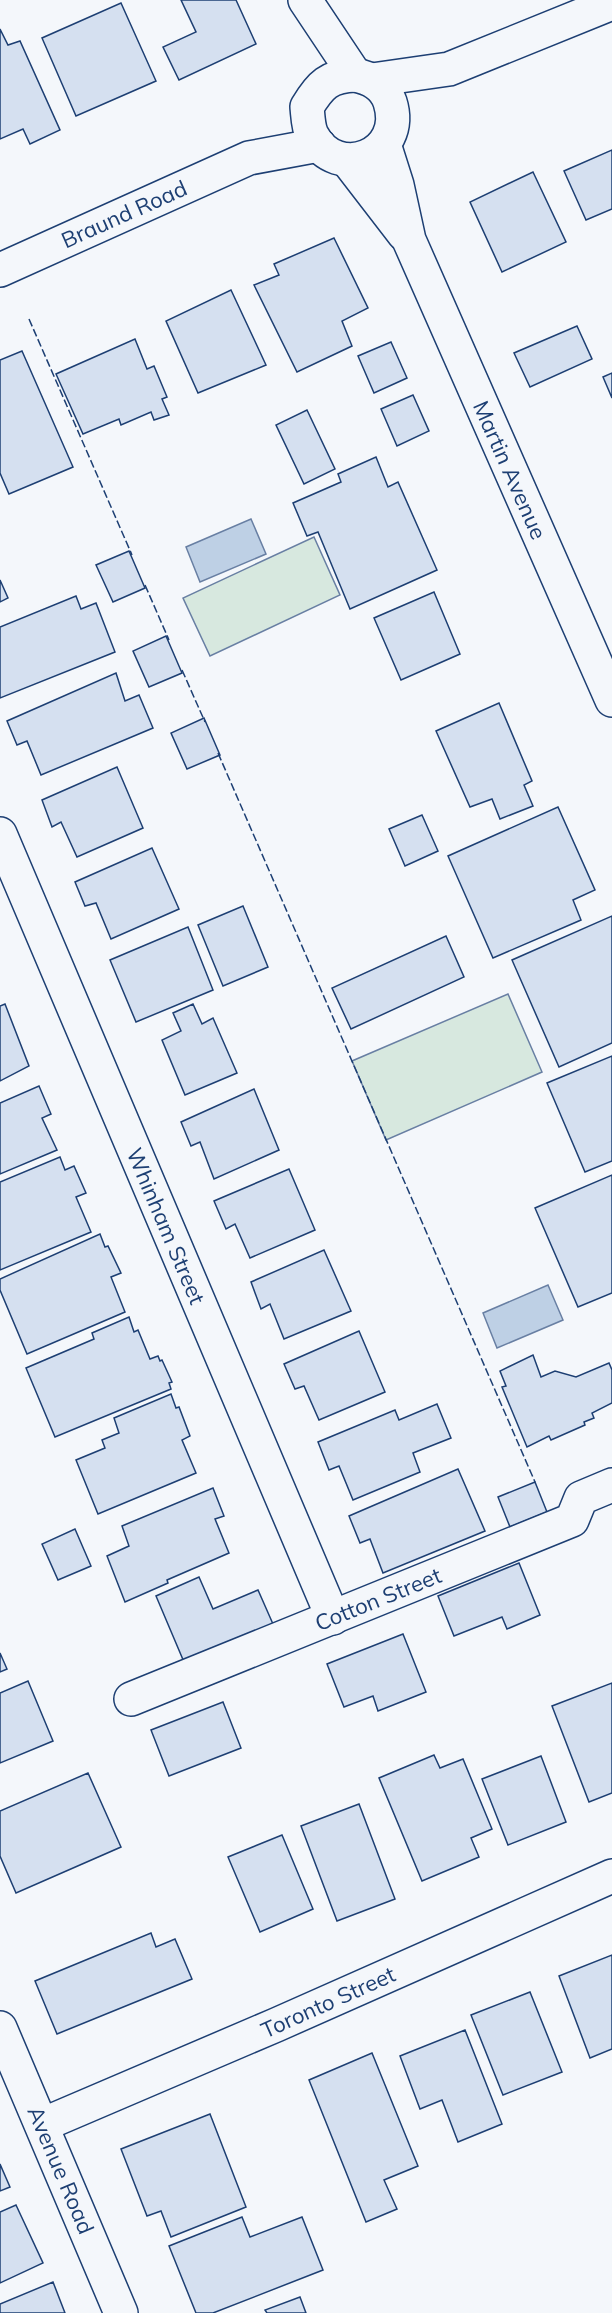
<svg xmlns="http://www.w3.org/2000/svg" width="612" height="2313" font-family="Mulish,sans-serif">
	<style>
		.green { fill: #d7e8df; stroke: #687fa3; stroke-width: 1.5 }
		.water { fill: #bed0e5; stroke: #687fa3; stroke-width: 1.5 }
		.building { fill: #d5e0f0; stroke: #1d3f73; stroke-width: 1.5 }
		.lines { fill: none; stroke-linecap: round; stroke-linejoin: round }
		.minor-casing { stroke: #1d3f73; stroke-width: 36 }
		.minor { stroke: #f4f7fb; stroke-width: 33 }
		.fence { stroke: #1d3f73; stroke-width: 1.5; stroke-dasharray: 8 3; stroke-linecap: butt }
		.labels { text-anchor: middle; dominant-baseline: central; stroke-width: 4.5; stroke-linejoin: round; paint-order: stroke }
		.street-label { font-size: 22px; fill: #1d3f73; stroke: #f4f7fb }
	</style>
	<rect width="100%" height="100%" fill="#f4f7fb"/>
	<g class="green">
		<path d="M 314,537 L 340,595 L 210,656 L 183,598 Z"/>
		<path d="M 508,994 L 542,1072 L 386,1140 L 352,1061 Z"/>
	</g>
	<g class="water">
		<path d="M 251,519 L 266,554 L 200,582 L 186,547 Z"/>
		<path d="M 548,1285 L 563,1320 L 497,1348 L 483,1313 Z"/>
	</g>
	<g class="building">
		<path d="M 181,0 L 236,0 L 256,44 L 179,80 L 163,47 L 196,32 Z"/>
		<path d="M 121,3 L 156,81 L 76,116 L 42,38 Z"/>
		<path d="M 0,29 L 8,45 L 20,41 L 60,130 L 30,144 L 23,129 L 0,139 Z"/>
		<path d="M 612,150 L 612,209 L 586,220 L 564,171 Z"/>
		<path d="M 533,172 L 566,242 L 502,272 L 470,202 Z"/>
		<path d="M 334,238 L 368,308 L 342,321 L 352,346 L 297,372 L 254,285 L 279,275 L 274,264 Z"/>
		<path d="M 231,290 L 266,365 L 198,393 L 166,321 Z"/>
		<path d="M 577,326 L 592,359 L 530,387 L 514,353 Z"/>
		<path d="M 135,339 L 147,369 L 154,366 L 167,397 L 162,399 L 169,415 L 154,420 L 151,412 L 121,425 L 119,419 L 83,434 L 56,374 Z"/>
		<path d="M 391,342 L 407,378 L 374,393 L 358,356 Z"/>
		<path d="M 22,351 L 73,467 L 9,494 L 0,473 L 0,360 Z"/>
		<path d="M 612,373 L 612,398 L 603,377 Z"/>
		<path d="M 413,395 L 429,431 L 397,446 L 381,409 Z"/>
		<path d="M 307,410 L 335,469 L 304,484 L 276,425 Z"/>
		<path d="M 376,457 L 388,487 L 398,482 L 437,570 L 350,609 L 318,532 L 307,536 L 293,503 L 341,482 L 338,474 Z"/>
		<path d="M 129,551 L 145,588 L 113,602 L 96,565 Z"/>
		<path d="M 0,580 L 8,598 L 0,602 Z"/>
		<path d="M 434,592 L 460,654 L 401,680 L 374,618 Z"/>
		<path d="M 76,596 L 81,609 L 96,603 L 115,652 L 0,698 L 0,627 Z"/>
		<path d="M 166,636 L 182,673 L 149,687 L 133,651 Z"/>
		<path d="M 116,673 L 125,701 L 139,695 L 153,728 L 41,775 L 27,741 L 17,745 L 7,721 Z"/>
		<path d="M 499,703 L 532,781 L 524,785 L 533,806 L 500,819 L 492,799 L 470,807 L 436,731 Z"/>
		<path d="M 204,718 L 220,755 L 187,769 L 171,733 Z"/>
		<path d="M 117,767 L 143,828 L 77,857 L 61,822 L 52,827 L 42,800 Z"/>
		<path d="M 558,807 L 595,890 L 573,900 L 581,920 L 493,958 L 448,856 Z"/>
		<path d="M 422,815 L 438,851 L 405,866 L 389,829 Z"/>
		<path d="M 152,848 L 179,909 L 111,939 L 96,903 L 85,906 L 75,882 Z"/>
		<path d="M 243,906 L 268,967 L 223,986 L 198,925 Z"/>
		<path d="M 612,916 L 612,1043 L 559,1067 L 512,960 Z"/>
		<path d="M 188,927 L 213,990 L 136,1022 L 110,960 Z"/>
		<path d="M 446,936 L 464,977 L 351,1029 L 332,988 Z"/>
		<path d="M 5,1004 L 29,1066 L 0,1081 L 0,1006 Z"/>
		<path d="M 193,1004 L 202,1024 L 213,1018 L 237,1073 L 185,1095 L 162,1040 L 181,1031 L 173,1013 Z"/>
		<path d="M 612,1056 L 612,1161 L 585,1172 L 547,1083 Z"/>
		<path d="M 39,1086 L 51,1114 L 42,1118 L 57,1150 L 0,1174 L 0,1103 Z"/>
		<path d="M 254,1089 L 279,1150 L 214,1179 L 200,1142 L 191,1146 L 181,1122 Z"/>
		<path d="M 60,1157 L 65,1170 L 74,1166 L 86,1193 L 76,1197 L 91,1232 L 0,1270 L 0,1182 Z"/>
		<path d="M 289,1169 L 315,1230 L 250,1258 L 235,1224 L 226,1229 L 214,1201 Z"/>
		<path d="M 612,1175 L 612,1293 L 578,1307 L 535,1208 Z"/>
		<path d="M 100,1234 L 105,1247 L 108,1246 L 121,1273 L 111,1277 L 125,1312 L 27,1354 L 0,1290 L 0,1279 Z"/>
		<path d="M 324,1250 L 351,1311 L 284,1339 L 270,1304 L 261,1309 L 251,1282 Z"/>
		<path d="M 129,1317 L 134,1332 L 138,1330 L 150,1359 L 158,1356 L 160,1361 L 162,1360 L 172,1382 L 169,1383 L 171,1389 L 55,1437 L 26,1368 L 94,1339 L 92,1333 Z"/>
		<path d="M 359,1331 L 385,1392 L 319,1420 L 304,1386 L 295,1389 L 284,1364 Z"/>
		<path d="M 533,1355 L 541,1377 L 555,1371 L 576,1377 L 609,1363 L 612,1370 L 612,1403 L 592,1413 L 594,1418 L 584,1422 L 585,1425 L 551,1440 L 549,1436 L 527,1447 L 502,1387 L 506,1386 L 500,1371 Z"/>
		<path d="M 171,1394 L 176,1408 L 179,1407 L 190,1436 L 182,1440 L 196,1473 L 98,1514 L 76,1460 L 105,1448 L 102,1440 L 119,1433 L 114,1418 Z"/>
		<path d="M 437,1404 L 451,1438 L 413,1453 L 420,1472 L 353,1500 L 339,1466 L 329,1470 L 318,1442 L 395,1410 L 399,1420 Z"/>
		<path d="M 458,1469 L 485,1531 L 383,1573 L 370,1539 L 360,1543 L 349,1516 Z"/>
		<path d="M 535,1482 L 547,1512 L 510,1527 L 498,1497 Z"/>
		<path d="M 213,1488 L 224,1516 L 215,1519 L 229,1553 L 167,1580 L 168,1583 L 125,1602 L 107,1556 L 129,1546 L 122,1526 Z"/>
		<path d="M 75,1529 L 91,1566 L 58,1580 L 42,1544 Z"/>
		<path d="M 519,1563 L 540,1615 L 507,1629 L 502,1617 L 454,1636 L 438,1596 Z"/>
		<path d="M 199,1577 L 213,1609 L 258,1590 L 273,1624 L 184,1662 L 156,1596 Z"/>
		<path d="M 403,1634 L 426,1692 L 378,1711 L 373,1696 L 344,1707 L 327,1664 Z"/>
		<path d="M 0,1653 L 7,1669 L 0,1672 Z"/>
		<path d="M 28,1681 L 53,1741 L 0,1763 L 0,1693 Z"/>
		<path d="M 612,1683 L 612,1793 L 589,1802 L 552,1706 Z"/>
		<path d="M 223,1702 L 241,1748 L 169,1776 L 151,1730 Z"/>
		<path d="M 434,1755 L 440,1768 L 463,1759 L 492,1829 L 471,1838 L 479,1857 L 422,1881 L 379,1778 Z"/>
		<path d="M 541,1756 L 566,1822 L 508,1845 L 482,1779 Z"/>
		<path d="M 88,1773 L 121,1847 L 16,1893 L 0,1856 L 0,1811 Z"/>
		<path d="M 359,1804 L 395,1899 L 337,1921 L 301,1826 Z"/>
		<path d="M 282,1835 L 313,1909 L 260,1932 L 228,1857 Z"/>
		<path d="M 151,1933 L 156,1947 L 175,1939 L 192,1979 L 57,2034 L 35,1981 Z"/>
		<path d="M 612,1955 L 612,2049 L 590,2058 L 559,1976 Z"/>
		<path d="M 530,1992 L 562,2072 L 503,2095 L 471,2015 Z"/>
		<path d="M 465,2030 L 502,2124 L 458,2142 L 442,2100 L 420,2109 L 400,2056 Z"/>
		<path d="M 372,2053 L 418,2166 L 384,2180 L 397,2209 L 366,2222 L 309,2080 Z"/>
		<path d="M 210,2114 L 246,2207 L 171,2237 L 161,2211 L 147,2216 L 121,2149 Z"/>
		<path d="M 0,2164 L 10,2187 L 0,2191 Z"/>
		<path d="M 16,2205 L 43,2263 L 0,2283 L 0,2212 Z"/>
		<path d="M 242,2217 L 250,2237 L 302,2217 L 323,2270 L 213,2313 L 196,2313 L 169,2246 Z"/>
		<path d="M 53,2282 L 65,2313 L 0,2313 L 0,2304 Z"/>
		<path d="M 300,2297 L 306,2313 L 267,2313 L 265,2310 Z"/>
	</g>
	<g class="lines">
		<g class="minor-casing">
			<g id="minor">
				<path d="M 305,0 L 355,75"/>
				<path d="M 355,75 C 371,78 385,86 390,102 C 407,155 337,183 312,135 C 308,127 308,116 307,107 C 320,85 329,76 355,75 Z"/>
				<path d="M 372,80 L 449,69 L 612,3"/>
				<path d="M 384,144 L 397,185 L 409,240 L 612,700"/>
				<path d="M 347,160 L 404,234"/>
				<path d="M 0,270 L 249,158 L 319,145"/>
				<path d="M 0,834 L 333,1618"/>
				<path d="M 131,1699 L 572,1520 L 581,1498 L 612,1485"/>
				<path d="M 0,2028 L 121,2313"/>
				<path d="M 42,2125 L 276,2025 L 612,1876"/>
			</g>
		</g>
		<use href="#minor" class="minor"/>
		<g class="fence">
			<path d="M 29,319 L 132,555"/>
			<path d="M 145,585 L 169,640"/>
			<path d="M 182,670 L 205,722"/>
			<path d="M 218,753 L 535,1482"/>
		</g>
	</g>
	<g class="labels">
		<g class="street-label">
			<text transform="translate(124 214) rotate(-24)">Braund Road</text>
			<text transform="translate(510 470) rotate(66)">Martin Avenue</text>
			<text transform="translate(166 1226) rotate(67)">Whinham Street</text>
			<text transform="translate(378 1599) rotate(-22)">Cotton Street</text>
			<text transform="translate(328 2002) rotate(-24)">Toronto Street</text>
			<text transform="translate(61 2170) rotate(67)">Avenue Road</text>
		</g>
	</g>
</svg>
